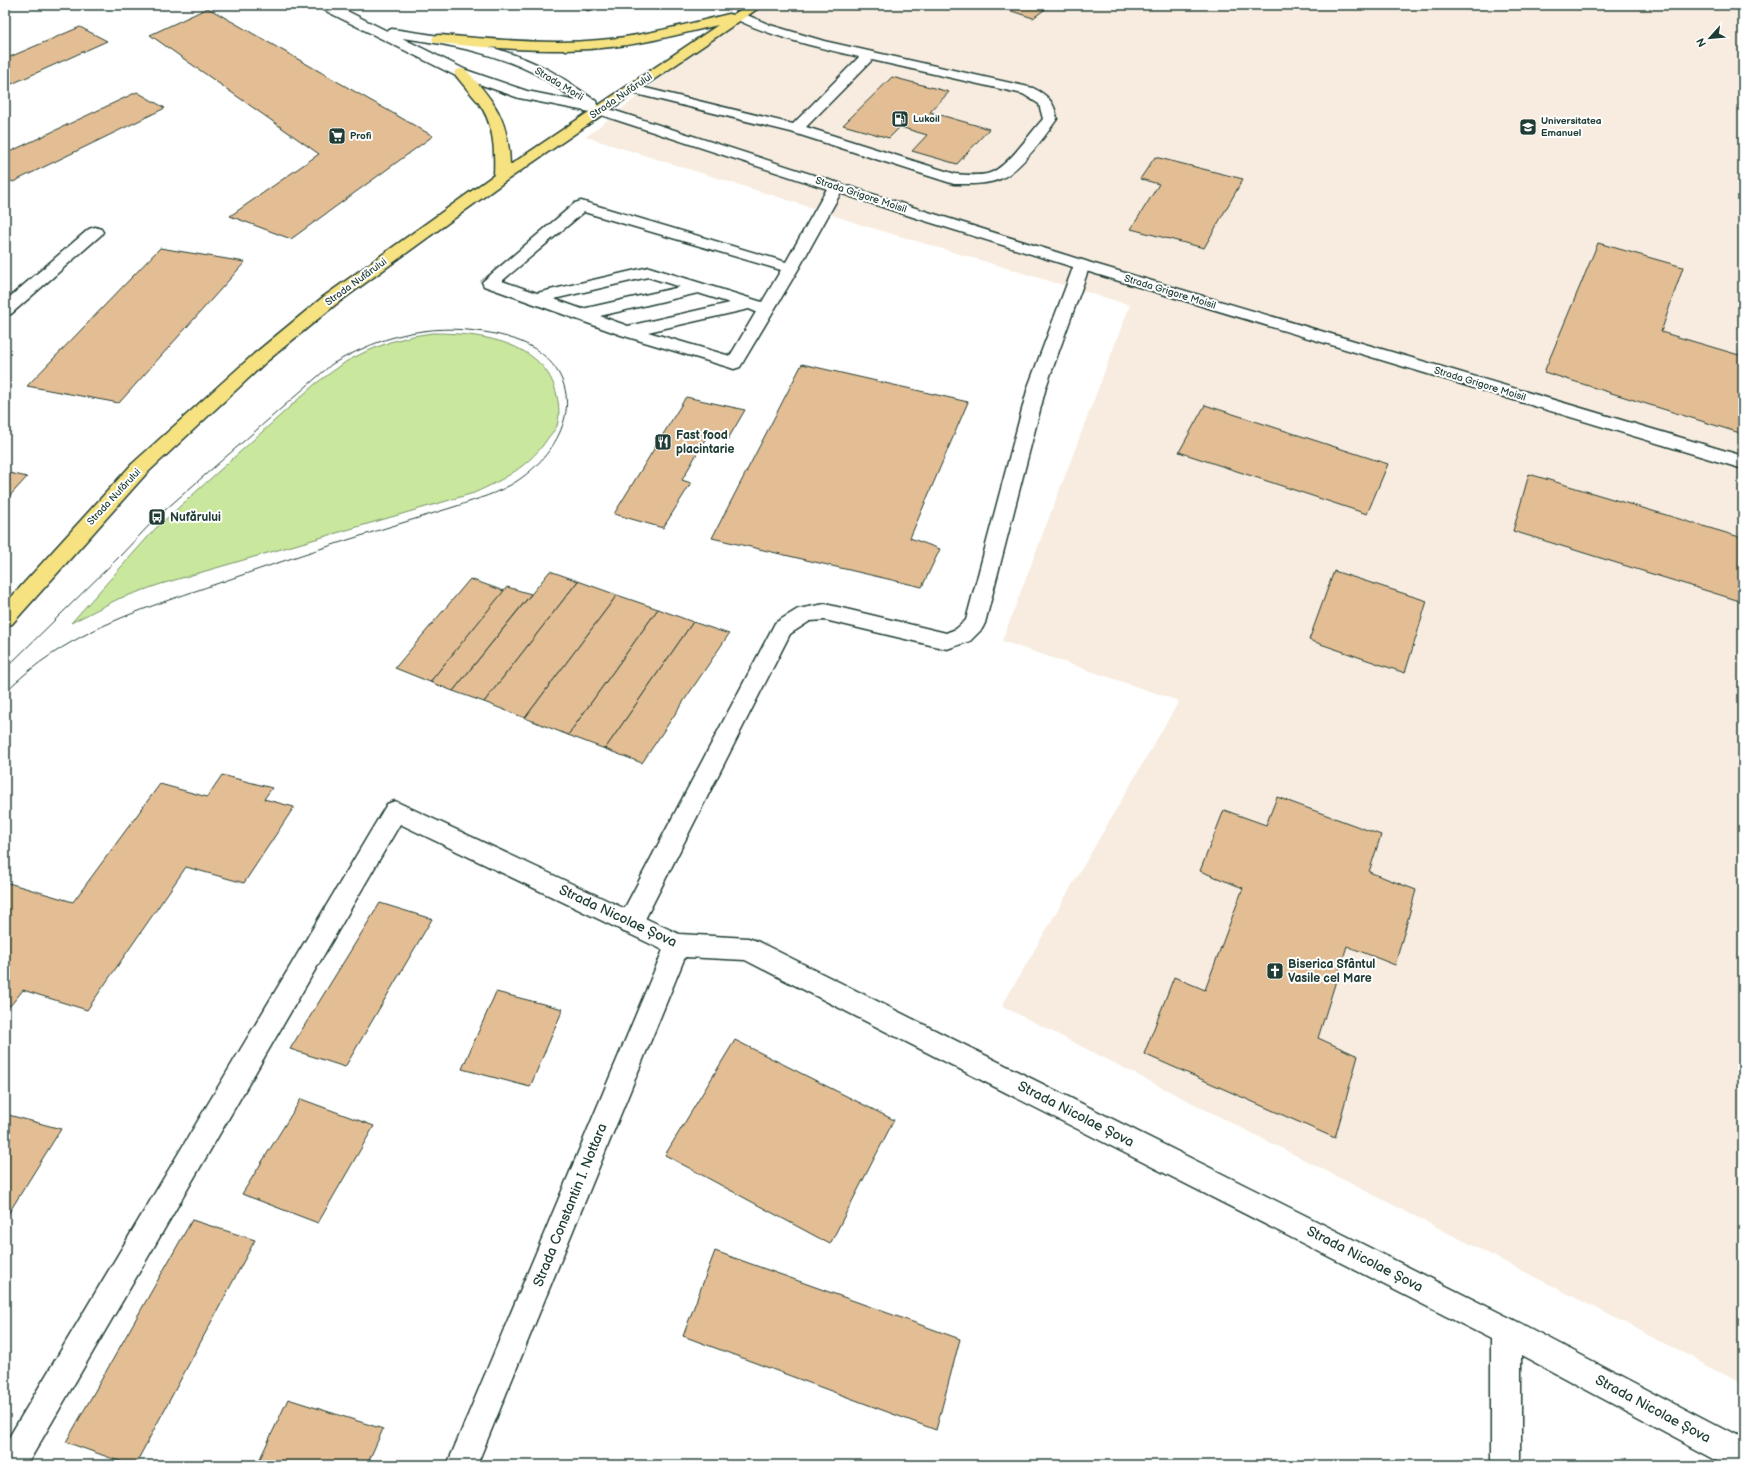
<svg xmlns="http://www.w3.org/2000/svg" width="1748" height="1470" font-family="'Balsamiq Sans',sans-serif">
	<style>
		.built { fill: #f7ecdf }
		.green { fill: #cae79e; stroke: #749269 }
		.building { fill: #e3be94; stroke: #1f3d34 }
		.lines { fill: none; stroke-linecap: round; stroke-linejoin: round }
		.service-casing { stroke: #1f3d34; stroke-width: 3 }
		.minor-casing { stroke: #1f3d34; stroke-width: 3 }
		.secondary-casing { stroke: #1f3d34; stroke-width: 3 }
		.primary-casing { stroke: #1f3d34; stroke-width: 3 }
		.service { fill: #fff; fill-rule: evenodd }
		.minor { fill: #fff; fill-rule: evenodd }
		.secondary { fill: #fff; fill-rule: evenodd }
		.primary { fill: #f6e281; fill-rule: evenodd }
		.tram { stroke: #1f3d34; stroke-width: 1 }
		.labels { text-anchor: middle; dominant-baseline: central; stroke-width: 4; stroke-linejoin: round; paint-order: stroke }
		.far-street-label { font-size: 10px; fill: #1f3d34; stroke: #fff }
		.far-poi-label { font-size: 10px; font-weight: bold; fill: #1f3d34; stroke: #fff; text-anchor: start }
		.poi-label { font-size: 12px; font-weight: bold; fill: #1f3d34; stroke: #fff; text-anchor: start }
		.near-street-label { font-size: 14px; fill: #1f3d34; stroke: #fff }
	</style>
	<rect width="100%" height="100%" fill="#fff"/>
	<filter id="ink" filterUnits="userSpaceOnUse"><feTurbulence type="fractalNoise" baseFrequency=".025" numOctaves="2"/><feDisplacementMap in="SourceGraphic" scale="8" xChannelSelector="R" yChannelSelector="G"/><feConvolveMatrix kernelMatrix="1 2 1 2 8 2 1 2 1" color-interpolation-filters="sRGB"/></filter>
	<g filter="url(#ink)">
		<path class="built" d="M 751,5 L 1743,5 L 1743,1383 L 1002,1006 L 1179,701 L 1002,641 L 1130,305 L 859,224 L 794,202 L 586,137 L 740,16 Z"/>
		<path class="green" d="M 432,333 C 478,333 546,341 557,396 C 559,405 560,416 557,426 C 555,430 551,434 548,438 C 530,466 503,480 474,493 L 161,584 L 118,599 L 71,623 L 156,528 L 315,384 L 347,361 L 365,352 L 390,342 L 413,336 Z"/>
		<g class="building">
			<path d="M 576,5 L 602,5 L 588,11 Z"/>
			<path d="M 993,5 L 1051,5 L 1033,18 Z"/>
			<path d="M 208,8 L 433,136 L 291,239 L 230,216 L 319,154 L 150,35 Z"/>
			<path d="M 80,27 L 107,41 L 5,87 L 5,59 Z"/>
			<path d="M 892,77 L 949,92 L 930,112 L 989,129 L 957,164 L 912,151 L 927,135 L 900,127 L 889,138 L 843,125 Z"/>
			<path d="M 137,92 L 165,108 L 13,182 L 5,177 L 5,154 Z"/>
			<path d="M 1155,157 L 1243,179 L 1204,248 L 1131,229 L 1159,184 L 1140,179 Z"/>
			<path d="M 1598,243 L 1683,267 L 1661,332 L 1739,355 L 1743,342 L 1743,434 L 1544,372 Z"/>
			<path d="M 160,248 L 245,262 L 119,403 L 27,386 Z"/>
			<path d="M 802,364 L 968,402 L 910,538 L 940,549 L 922,587 L 712,538 Z"/>
			<path d="M 686,397 L 745,410 L 728,439 L 708,434 L 682,480 L 691,483 L 663,528 L 614,514 Z"/>
			<path d="M 1205,405 L 1388,464 L 1367,514 L 1179,452 Z"/>
			<path d="M 5,472 L 27,477 L 5,501 Z"/>
			<path d="M 1529,474 L 1743,538 L 1743,602 L 1513,531 Z"/>
			<path d="M 550,571 L 578,581 L 484,702 L 453,691 Z"/>
			<path d="M 1334,571 L 1427,601 L 1405,673 L 1309,640 Z"/>
			<path d="M 470,579 L 504,591 L 430,682 L 395,668 Z"/>
			<path d="M 578,581 L 617,595 L 525,718 L 484,702 Z"/>
			<path d="M 507,587 L 531,594 L 453,691 L 430,682 Z"/>
			<path d="M 617,595 L 658,609 L 568,735 L 525,718 Z"/>
			<path d="M 658,609 L 693,622 L 605,749 L 568,735 Z"/>
			<path d="M 693,622 L 729,634 L 642,763 L 605,749 Z"/>
			<path d="M 222,775 L 272,788 L 264,799 L 294,807 L 244,883 L 186,867 L 87,1010 L 23,990 L 10,1006 L 5,1005 L 5,882 L 73,902 L 160,784 L 207,797 Z"/>
			<path d="M 1277,797 L 1381,835 L 1369,872 L 1416,890 L 1395,965 L 1347,946 L 1318,1038 L 1358,1056 L 1335,1138 L 1144,1054 L 1174,977 L 1205,990 L 1243,888 L 1200,871 L 1224,810 L 1266,825 Z"/>
			<path d="M 380,903 L 432,919 L 345,1067 L 290,1049 Z"/>
			<path d="M 496,992 L 563,1009 L 530,1087 L 462,1069 Z"/>
			<path d="M 735,1040 L 894,1120 L 830,1244 L 665,1155 Z"/>
			<path d="M 301,1099 L 374,1126 L 318,1223 L 242,1194 Z"/>
			<path d="M 5,1114 L 61,1129 L 5,1219 Z"/>
			<path d="M 192,1220 L 255,1240 L 135,1465 L 130,1465 L 66,1442 Z"/>
			<path d="M 715,1251 L 960,1339 L 936,1430 L 683,1336 Z"/>
			<path d="M 288,1399 L 383,1429 L 367,1465 L 257,1465 Z"/>
		</g>
		<g class="lines">
			<g class="service-casing">
				<g id="service">
					<path d="M 740,12 L 770,25 L 824,41 L 1033,88 C 1048,95 1055,103 1057,119 C 1045,136 1020,171 1000,179 C 985,185 969,184 954,184 L 791,132 L 628,92 L 626,89 L 628,86 L 633,85 L 793,124 L 859,57 C 817,47 775,38 735,19 L 733,16 L 735,13 ZM 872,60 L 1023,94 L 1039,104 L 1043,119 C 1029,134 1007,169 987,174 C 977,176 965,175 955,174 L 806,127 Z"/>
					<path d="M 836,182 L 841,184 L 844,187 L 799,268 L 740,367 L 734,369 L 728,367 L 621,335 L 484,286 L 482,282 L 575,203 L 581,201 L 786,262 L 828,187 L 831,184 ZM 584,212 L 781,270 L 762,302 L 649,267 L 537,293 L 502,281 ZM 648,277 L 680,287 L 582,309 L 554,299 ZM 698,293 L 730,303 L 628,326 L 600,316 ZM 749,309 L 756,312 L 730,356 L 648,332 Z"/>
					<path d="M 95,227 L 101,229 L 103,232 L 101,235 L 11,314 L 5,315 L 5,301 L 89,229 Z"/>
					<path d="M 1082,260 L 1088,262 L 1090,265 L 1046,387 L 985,623 L 982,629 L 970,641 L 947,649 L 825,620 L 810,621 L 790,634 L 639,931 L 630,934 L 621,931 L 618,923 L 621,915 L 775,623 L 798,609 L 825,604 L 946,633 L 956,629 L 966,620 L 1028,387 L 1074,265 L 1076,262 Z"/>
				</g>
			</g>
			<g class="minor-casing">
				<g id="minor">
					<path d="M 600,106 L 928,212 L 1088,262 L 1743,456 L 1743,469 L 1076,268 L 916,218 L 595,113 L 593,110 L 595,107 Z"/>
					<path d="M 395,801 L 679,934 L 748,938 L 757,941 L 1516,1321 L 1743,1440 L 1743,1465 L 1727,1465 L 1521,1355 L 1521,1465 L 1491,1465 L 1491,1339 L 745,960 L 685,957 L 477,1465 L 447,1465 L 663,950 L 400,824 L 27,1465 L 5,1465 L 5,1444 L 387,804 Z"/>
				</g>
			</g>
			<g class="secondary-casing">
				<path id="secondary" d="M 318,5 L 335,5 L 387,31 L 392,29 C 444,36 498,44 545,68 C 563,77 579,90 596,101 L 597,105 L 605,107 L 607,110 L 605,113 L 600,114 L 519,98 L 456,76 L 320,8 ZM 402,38 C 448,44 495,53 536,74 C 550,82 564,92 577,101 L 527,91 L 466,70 Z"/>
			</g>
			<g class="primary-casing">
				<path id="primary" d="M 747,5 L 763,5 L 507,180 L 335,305 L 266,362 L 146,474 L 12,624 L 5,626 L 5,604 L 132,464 L 254,354 L 323,297 L 494,175 C 495,149 494,123 478,102 C 470,92 461,83 454,73 L 456,70 L 461,69 L 466,70 C 495,102 509,120 510,165 L 718,25 C 679,34 641,45 601,48 C 547,53 493,48 439,43 L 434,42 L 432,39 L 434,36 L 439,35 C 493,39 547,45 600,40 C 644,36 687,24 729,14 L 733,15 Z"/>
			</g>
			<use href="#service" class="service"/>
			<use href="#minor" class="minor"/>
			<use href="#secondary" class="secondary"/>
			<use href="#primary" class="primary"/>
			<path class="tram" d="M 5,669 L 120,556 L 157,517 L 332,364 C 382,336 427,323 484,332 C 504,335 525,341 541,353 C 590,393 561,452 517,481 C 499,493 477,499 457,506 C 434,513 412,520 389,527 C 331,545 273,564 216,584 C 160,603 102,621 52,654 C 35,665 20,678 5,692"/>
		</g>
	</g>
	<defs>
		<g id="fuel-square" transform="scale(0.9)"><rect x="-9" y="-9" width="18" height="18" rx="4" fill="#1f3d34" stroke="#fff"/><path d="M-5.5-6h7V0h2V4h1.3V-2.5L3-4.5l.8-.8L6-3V5H2.5V1h-1V6h-7ZM-4.2-4.7v3.2H.2V-4.7Z" fill="#fff"/></g>
		<g id="university-square" transform="scale(0.9)"><rect x="-9" y="-9" width="18" height="18" rx="4" fill="#1f3d34" stroke="#fff"/><path d="M0-5L7-2L0 1L-7-2ZM-4 1L0 2.5L4 1V4Q0 6-4 4Z" fill="#fff"/></g>
		<g id="supermarket-square" transform="scale(0.9)"><rect x="-9" y="-9" width="18" height="18" rx="4" fill="#1f3d34" stroke="#fff"/><path d="M-6-5.5h2.5l.6 2H6L4.5 2H-2.5L-4.4-4H-6ZM-1.5 3.2a1.3 1.3 0 1 0 .1 0ZM3 3.2a1.3 1.3 0 1 0 .1 0Z" fill="#fff"/></g>
		<g id="restaurant-square" transform="scale(0.9)"><rect x="-9" y="-9" width="18" height="18" rx="4" fill="#1f3d34" stroke="#fff"/><path d="M-5-6h1v4h1v-4h1v4h1v-4h1v5L-1.5 .5V6h-2V.5L-5-1ZM5-6V6H3V1.5H1.5Q1.5-4 5-6Z" fill="#fff"/></g>
		<g id="bus-square" transform="scale(0.9)"><rect x="-9" y="-9" width="18" height="18" rx="4" fill="#1f3d34" stroke="#fff"/><path d="M-5-6H5V4H4V6H2V4H-2V6H-4V4H-5ZM-3.5-4V0h7V-4ZM-3.5 1.2v1.5H-2V1.2ZM2 1.2v1.5H3.5V1.2Z" fill="#fff"/></g>
		<g id="church-square" transform="scale(0.9)"><rect x="-9" y="-9" width="18" height="18" rx="4" fill="#1f3d34" stroke="#fff"/><path d="M-1.2-6h2.4v3.5h3.3v2.4h-3.3V6h-2.4V-.1h-3.3v-2.4h3.3Z" fill="#fff"/></g>
	</defs>
	<g fill-rule="evenodd">
		<use href="#fuel-square" x="900" y="119"/>
		<use href="#university-square" x="1528" y="127"/>
		<use href="#supermarket-square" x="337" y="136"/>
		<use href="#restaurant-square" x="663" y="442"/>
		<use href="#bus-square" x="157" y="517"/>
		<use href="#church-square" x="1275" y="971"/>
	</g>
	<g class="labels">
		<g class="far-street-label">
			<text transform="translate(559 84) rotate(31)">Strada Morii</text>
			<text transform="translate(621 96) rotate(-34)">Strada Nufărului</text>
			<text transform="translate(861 195) rotate(18)">Strada Grigore Moisil</text>
			<text transform="translate(356 282) rotate(-36)">Strada Nufărului</text>
			<text transform="translate(1170 292) rotate(17)">Strada Grigore Moisil</text>
			<text transform="translate(1480 384) rotate(17)">Strada Grigore Moisil</text>
			<text transform="translate(114 497) rotate(-47)">Strada Nufărului</text>
		</g>
		<g class="far-poi-label">
			<text x="913" y="119">Lukoil</text>
			<text x="1541" y="121">Universitatea<tspan x="1541" dy="12">Emanuel</tspan></text>
			<text x="350" y="136">Profi</text>
		</g>
		<g class="poi-label">
			<text x="676" y="435">Fast food<tspan x="676" dy="14">placintarie</tspan></text>
			<text x="170" y="517">Nufărului</text>
			<text x="1288" y="964">Biserica Sfântul<tspan x="1288" dy="14">Vasile cel Mare</tspan></text>
		</g>
		<g class="near-street-label">
			<text transform="translate(618 916) rotate(25)">Strada Nicolae Șova</text>
			<text transform="translate(1076 1114) rotate(27)">Strada Nicolae Șova</text>
			<text transform="translate(570 1205) rotate(-68)">Strada Constantin I. Nottara</text>
			<text transform="translate(1365 1259) rotate(27)">Strada Nicolae Șova</text>
			<text transform="translate(1653 1409) rotate(28)">Strada Nicolae Șova</text>
		</g>
	</g>
	<rect width="1748" height="1470" fill="none" stroke="#fff" stroke-width="20"/>
	<rect x="10" y="10" width="1728" height="1450" fill="none" stroke="#1f3d34" stroke-width="1.5" filter="url(#ink)"/>
	<g transform="translate(1710 38) rotate(243)" stroke="#ffffff" stroke-width="3" paint-order="stroke">
	<path d="M0-3L7 15L0 10L-7 15Z" fill="#1f3d34"/>
	<text y="-6" font-size="11" font-weight="bold" text-anchor="middle" fill="#1f3d34">N</text>
	</g>
</svg>
